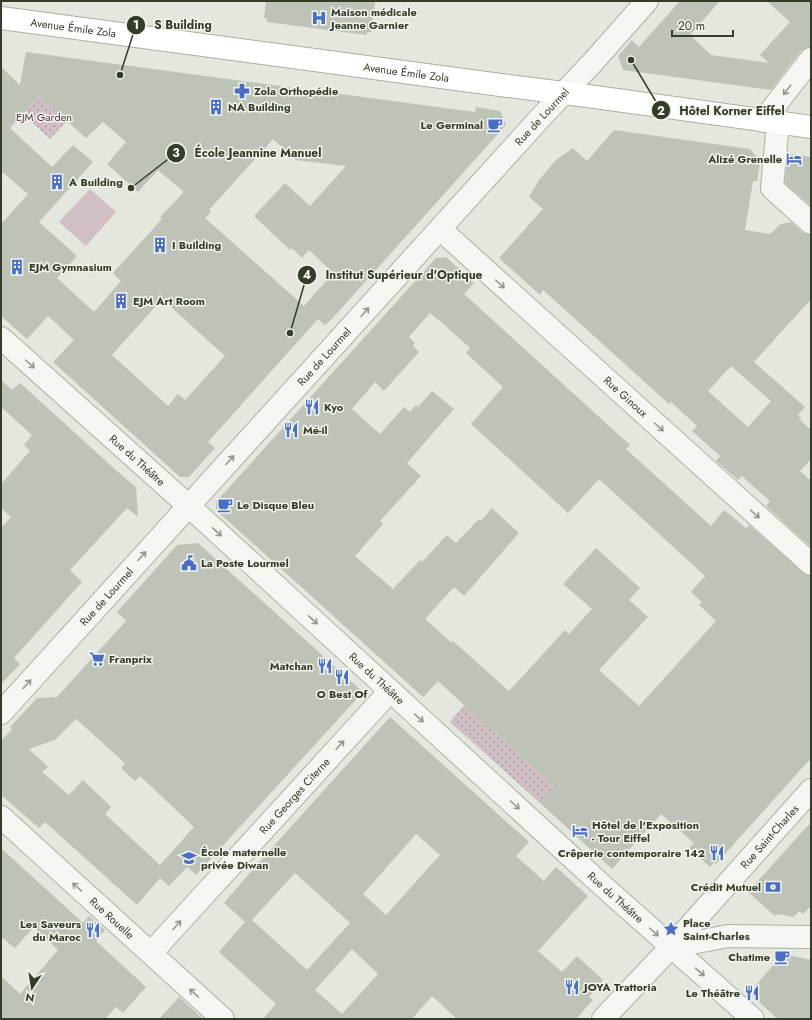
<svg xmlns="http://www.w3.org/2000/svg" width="812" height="1020" font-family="Jost,sans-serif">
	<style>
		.garden { fill: url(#garden-dots) }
		.pitch { fill: #d0c0c6 }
		.building { fill: #bdc3b6; fill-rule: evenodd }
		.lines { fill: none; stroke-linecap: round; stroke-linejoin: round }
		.minor-casing { stroke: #abb1a4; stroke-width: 24 }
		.major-casing { stroke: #a9b29f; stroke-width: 24 }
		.minor { stroke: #f3f6f1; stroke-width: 22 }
		.major { stroke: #fff; stroke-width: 22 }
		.oneway { stroke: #939a8d }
		.labels { text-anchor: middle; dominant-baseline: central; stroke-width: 3; stroke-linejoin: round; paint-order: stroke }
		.poi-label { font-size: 11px; font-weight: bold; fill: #333d29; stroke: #f2f5ee; text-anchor: start }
		.street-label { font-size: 11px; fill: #333d29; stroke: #f2f5ee }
		.park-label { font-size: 11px; fill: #583741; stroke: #f2f5ee }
		.leader { fill: none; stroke: #333d29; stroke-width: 1.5 }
		.callout-dot { fill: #333d29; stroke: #f2f5ee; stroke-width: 1.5 }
		.mark-label { font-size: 12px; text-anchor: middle; font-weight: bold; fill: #fff }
		.callout-label { font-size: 12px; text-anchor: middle; font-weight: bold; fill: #333d29; stroke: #f2f5ee; stroke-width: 3; stroke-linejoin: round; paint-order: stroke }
	</style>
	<defs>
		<pattern id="garden-dots" width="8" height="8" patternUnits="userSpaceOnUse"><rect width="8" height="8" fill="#d0c0c6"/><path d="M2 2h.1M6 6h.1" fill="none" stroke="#a99da1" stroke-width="1.8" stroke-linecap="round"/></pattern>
	</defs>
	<rect width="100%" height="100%" fill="#e3e7de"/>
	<g class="garden">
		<path d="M 39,96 L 67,121 L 50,139 L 23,114 Z"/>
		<path d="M 464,705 L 554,786 L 540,803 L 450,722 Z"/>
	</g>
	<path class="pitch" d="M 90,189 L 116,212 L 86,246 L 59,222 Z"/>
	<g class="building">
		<path d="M 266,1 L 375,1 L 371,32 L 367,32 L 367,35 L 267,22 L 267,19 L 264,18 Z"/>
		<path d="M 680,1 L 720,1 L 690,35 L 711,55 L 769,63 L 760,55 L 790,22 L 767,1 L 811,1 L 811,47 L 806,48 L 801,51 L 771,90 L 623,70 L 618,56 L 632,40 L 639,47 Z"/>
		<path d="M 26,52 L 475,112 L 476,107 L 500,111 L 506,125 L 331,320 L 325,325 L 318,319 L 208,442 L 215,448 L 189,477 L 180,477 L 53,362 L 74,340 L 48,316 L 27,339 L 1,316 L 1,224 L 28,194 L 1,171 L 1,67 L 20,85 ZM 39,96 L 86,138 L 103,122 L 126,142 L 107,164 L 138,192 L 158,170 L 184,192 L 160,217 L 162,219 L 113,273 L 121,281 L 94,312 L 57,278 L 77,256 L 39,222 L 93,162 L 73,145 L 52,167 L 10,128 ZM 273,139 L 296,160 L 346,166 L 310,206 L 285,183 L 254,216 L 290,250 L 292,248 L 302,258 L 309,250 L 333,273 L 304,306 L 205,218 L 211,212 L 209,210 L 257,157 L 254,154 L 259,155 ZM 162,299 L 225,356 L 185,400 L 178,394 L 168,406 L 112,355 Z"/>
		<path d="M 614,130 L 750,149 L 756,156 L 761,157 L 757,181 L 753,181 L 745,230 L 770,234 L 781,224 L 791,222 L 803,233 L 811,235 L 811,299 L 754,362 L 805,407 L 798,415 L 801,418 L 800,420 L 811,430 L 811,459 L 800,471 L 811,481 L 811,547 L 766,506 L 770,501 L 754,487 L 742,476 L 738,480 L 716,461 L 720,456 L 692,431 L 697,426 L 671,402 L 669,404 L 543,290 L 540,295 L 499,258 L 543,209 L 529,197 L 539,180 L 556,160 L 573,148 L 587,161 ZM 731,366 L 771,401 L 748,427 L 708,391 Z"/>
		<path d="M 792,154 L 811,157 L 811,206 L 785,183 L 787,158 Z"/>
		<path d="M 446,257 L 474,283 L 464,294 L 630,445 L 626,449 L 711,526 L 724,510 L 746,528 L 749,525 L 803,573 L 811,576 L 811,758 L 716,864 L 714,862 L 710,867 L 689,848 L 694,843 L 661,814 L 612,869 L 539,802 L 554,786 L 464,705 L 438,681 L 423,697 L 216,510 L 216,502 L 436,258 ZM 430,313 L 438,320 L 438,319 L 470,348 L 466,353 L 503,387 L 471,424 L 568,513 L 599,479 L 705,576 L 691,592 L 702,602 L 699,605 L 716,621 L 639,706 L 599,670 L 648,617 L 629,600 L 640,588 L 596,548 L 563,584 L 592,609 L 569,634 L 565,630 L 509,691 L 453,641 L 452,643 L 425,619 L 454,587 L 464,596 L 519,533 L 492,508 L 481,521 L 479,519 L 456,543 L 447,535 L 422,562 L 420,560 L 393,589 L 355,556 L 383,524 L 380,521 L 421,476 L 407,463 L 454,409 L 432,391 L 418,407 L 416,405 L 410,412 L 404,407 L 380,434 L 352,409 L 375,382 L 384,391 L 419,352 L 413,346 L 415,343 L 409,337 Z"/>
		<path d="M 1,380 L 12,390 L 20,383 L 118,472 L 136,487 L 138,517 L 127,508 L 70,570 L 82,582 L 14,658 L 20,664 L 1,684 L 1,528 L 11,517 L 1,508 L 1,484 L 30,451 L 24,445 L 32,435 L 1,407 Z"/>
		<path d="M 198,543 L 363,692 L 196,875 L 187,867 L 169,886 L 160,878 L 137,905 L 45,822 L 39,828 L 1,795 L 1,741 L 12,729 L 10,727 L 37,698 L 54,697 L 56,698 L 104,645 L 126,621 L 117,612 L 177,545 ZM 76,719 L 125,763 L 121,768 L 135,781 L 140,776 L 194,827 L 160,865 L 105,814 L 111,807 L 83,780 L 69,795 L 42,772 L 48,767 L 29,749 L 55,740 Z"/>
		<path d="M 390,717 L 529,842 L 516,856 L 544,881 L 556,867 L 588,896 L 538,951 L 562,972 L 577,956 L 603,980 L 589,997 L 593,1000 L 576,1019 L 457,1019 L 432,996 L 412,1019 L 263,1019 L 276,1004 L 219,952 L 245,922 L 224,903 L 261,860 ZM 416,834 L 440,855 L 386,915 L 363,894 ZM 295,873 L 350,923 L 307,970 L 252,920 ZM 352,949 L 378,974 L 342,1014 L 315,990 Z"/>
		<path d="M 811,822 L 811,906 L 803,914 L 799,911 L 794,917 L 778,914 L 775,916 L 748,892 Z"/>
		<path d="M 1,848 L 83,923 L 89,916 L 105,930 L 96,941 L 146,987 L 123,1013 L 116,1007 L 105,1019 L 1,1019 L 1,976 L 20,994 L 58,950 L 34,927 L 15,948 L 1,937 Z"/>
		<path d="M 783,954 L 811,960 L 811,1019 L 778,1019 L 749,993 Z"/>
		<path d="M 179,997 L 203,1019 L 159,1019 Z"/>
	</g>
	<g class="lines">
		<g class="minor-casing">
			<g id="minor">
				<path d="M 763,121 L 811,59"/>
				<path d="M 778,123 L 772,188 L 811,223"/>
				<path id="s1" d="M 440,229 L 811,564"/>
				<path id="s2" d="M 1,338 L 202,518 L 604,887 L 753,1019"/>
				<path id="s3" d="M 1,713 L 542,116 L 593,62 L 647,1"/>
				<path id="s4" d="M 1,817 L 223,1019"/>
				<path d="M 671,947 L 728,936 L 811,937"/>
				<path id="s5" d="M 151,953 L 390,691"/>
				<path id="s6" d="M 603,1019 L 671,947 L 811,790"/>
			</g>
		</g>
		<g class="major-casing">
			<g id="major">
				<path id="s7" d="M 1,18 L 508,86 L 595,97 L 811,127"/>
			</g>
		</g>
		<use href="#minor" class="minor"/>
		<use href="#major" class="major"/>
	</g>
	<defs><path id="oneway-shaft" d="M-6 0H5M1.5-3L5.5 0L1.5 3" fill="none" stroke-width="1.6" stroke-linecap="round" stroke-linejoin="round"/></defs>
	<g class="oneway">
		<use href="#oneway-shaft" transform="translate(787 90) rotate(127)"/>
		<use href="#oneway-shaft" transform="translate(500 284) rotate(42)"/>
		<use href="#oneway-shaft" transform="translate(365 312) rotate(-48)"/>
		<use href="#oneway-shaft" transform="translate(30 364) rotate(42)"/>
		<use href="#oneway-shaft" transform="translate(659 427) rotate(42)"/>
		<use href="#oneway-shaft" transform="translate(230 460) rotate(-48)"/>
		<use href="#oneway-shaft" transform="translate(755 514) rotate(42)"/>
		<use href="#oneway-shaft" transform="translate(217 532) rotate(43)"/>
		<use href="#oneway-shaft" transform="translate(142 556) rotate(-48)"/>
		<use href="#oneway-shaft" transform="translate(313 620) rotate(43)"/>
		<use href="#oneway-shaft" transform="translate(27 684) rotate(-48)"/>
		<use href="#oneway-shaft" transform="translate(419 718) rotate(42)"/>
		<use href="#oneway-shaft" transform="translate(340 745) rotate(-48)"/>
		<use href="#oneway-shaft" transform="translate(515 805) rotate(42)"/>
		<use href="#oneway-shaft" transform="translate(77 887) rotate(-138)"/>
		<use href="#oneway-shaft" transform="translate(177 925) rotate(-48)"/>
		<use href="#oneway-shaft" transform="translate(654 932) rotate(42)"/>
		<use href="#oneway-shaft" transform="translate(700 972) rotate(41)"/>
		<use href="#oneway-shaft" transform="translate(194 993) rotate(-138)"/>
	</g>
	<defs>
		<g id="hospital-bare" transform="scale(1.2)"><path d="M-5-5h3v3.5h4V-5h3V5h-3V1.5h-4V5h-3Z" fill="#4a6dc5" stroke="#f2f5ee" stroke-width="2.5" paint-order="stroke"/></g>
		<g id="pharmacy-bare" transform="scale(1.2)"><path d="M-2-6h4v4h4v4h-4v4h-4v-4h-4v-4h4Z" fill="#4a6dc5" stroke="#f2f5ee" stroke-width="2.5" paint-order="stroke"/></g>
		<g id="building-bare" transform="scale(1.2)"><path d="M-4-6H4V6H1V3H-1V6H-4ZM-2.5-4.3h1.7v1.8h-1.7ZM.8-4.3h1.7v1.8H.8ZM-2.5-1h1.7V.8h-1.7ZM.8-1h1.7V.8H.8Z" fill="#4a6dc5" stroke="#f2f5ee" stroke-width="2.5" paint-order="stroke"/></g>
		<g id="cafe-bare" transform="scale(1.2)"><path d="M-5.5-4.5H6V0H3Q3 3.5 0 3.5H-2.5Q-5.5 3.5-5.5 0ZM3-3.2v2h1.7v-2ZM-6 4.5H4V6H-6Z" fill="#4a6dc5" stroke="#f2f5ee" stroke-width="2.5" paint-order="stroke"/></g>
		<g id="hotel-bare" transform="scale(1.2)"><path d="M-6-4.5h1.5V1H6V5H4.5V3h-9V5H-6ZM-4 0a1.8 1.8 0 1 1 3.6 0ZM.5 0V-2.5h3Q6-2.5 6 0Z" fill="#4a6dc5" stroke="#f2f5ee" stroke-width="2.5" paint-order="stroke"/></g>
		<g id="restaurant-bare" transform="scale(1.2)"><path d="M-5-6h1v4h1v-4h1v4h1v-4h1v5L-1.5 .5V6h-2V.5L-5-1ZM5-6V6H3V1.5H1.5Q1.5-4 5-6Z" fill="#4a6dc5" stroke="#f2f5ee" stroke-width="2.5" paint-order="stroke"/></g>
		<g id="civic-bare" transform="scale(1.2)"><path d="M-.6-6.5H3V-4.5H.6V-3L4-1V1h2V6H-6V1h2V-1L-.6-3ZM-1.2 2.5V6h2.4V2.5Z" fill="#4a6dc5" stroke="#f2f5ee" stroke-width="2.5" paint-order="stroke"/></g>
		<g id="supermarket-bare" transform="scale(1.2)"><path d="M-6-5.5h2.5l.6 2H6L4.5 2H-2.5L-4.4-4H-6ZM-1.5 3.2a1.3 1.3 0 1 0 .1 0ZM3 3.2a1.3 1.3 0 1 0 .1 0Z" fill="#4a6dc5" stroke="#f2f5ee" stroke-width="2.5" paint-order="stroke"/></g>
		<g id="school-bare" transform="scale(1.2)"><path d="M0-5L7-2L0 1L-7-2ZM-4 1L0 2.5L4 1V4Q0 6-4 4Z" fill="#4a6dc5" stroke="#f2f5ee" stroke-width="2.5" paint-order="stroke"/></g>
		<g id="bank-bare" transform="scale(1.2)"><path d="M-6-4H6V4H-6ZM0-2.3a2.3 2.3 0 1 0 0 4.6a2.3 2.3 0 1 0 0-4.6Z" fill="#4a6dc5" stroke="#f2f5ee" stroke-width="2.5" paint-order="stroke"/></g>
		<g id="sight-bare" transform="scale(1.2)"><path d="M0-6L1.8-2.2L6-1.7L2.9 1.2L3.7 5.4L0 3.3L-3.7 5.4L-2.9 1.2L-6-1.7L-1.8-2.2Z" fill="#4a6dc5" stroke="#f2f5ee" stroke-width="2.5" paint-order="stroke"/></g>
	</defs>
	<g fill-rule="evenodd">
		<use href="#hospital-bare" x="319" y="18"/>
		<use href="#pharmacy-bare" x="242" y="91"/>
		<use href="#building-bare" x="216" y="107"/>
		<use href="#cafe-bare" x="495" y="125"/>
		<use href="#hotel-bare" x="794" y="159"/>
		<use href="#building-bare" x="57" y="182"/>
		<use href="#building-bare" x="160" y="245"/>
		<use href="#building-bare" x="17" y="267"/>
		<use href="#building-bare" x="121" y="301"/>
		<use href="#restaurant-bare" x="312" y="407"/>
		<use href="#restaurant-bare" x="291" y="430"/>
		<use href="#cafe-bare" x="225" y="505"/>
		<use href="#civic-bare" x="189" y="563"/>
		<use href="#supermarket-bare" x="97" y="659"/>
		<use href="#restaurant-bare" x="325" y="666"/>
		<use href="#restaurant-bare" x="342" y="677"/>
		<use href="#hotel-bare" x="580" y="831"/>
		<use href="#restaurant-bare" x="717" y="853"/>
		<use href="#school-bare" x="189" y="858"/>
		<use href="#bank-bare" x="773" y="887"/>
		<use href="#sight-bare" x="671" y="929"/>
		<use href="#restaurant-bare" x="93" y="930"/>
		<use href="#cafe-bare" x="782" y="957"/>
		<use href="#restaurant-bare" x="572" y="987"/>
		<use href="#restaurant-bare" x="752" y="993"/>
	</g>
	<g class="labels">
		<g class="poi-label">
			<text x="331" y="12">Maison médicale<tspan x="331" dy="13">Jeanne Garnier</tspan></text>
			<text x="254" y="91">Zola Orthopédie</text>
			<text x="228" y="107">NA Building</text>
			<text x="483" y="125" text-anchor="end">Le Germinal</text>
			<text x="782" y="159" text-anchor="end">Alizé Grenelle</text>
			<text x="69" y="182">A Building</text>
			<text x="172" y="245">I Building</text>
			<text x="29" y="267">EJM Gymnasium</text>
			<text x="133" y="301">EJM Art Room</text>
			<text x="324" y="407">Kyo</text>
			<text x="303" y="430">Mé-il</text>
			<text x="237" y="505">Le Disque Bleu</text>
			<text x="201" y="563">La Poste Lourmel</text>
			<text x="109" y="659">Franprix</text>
			<text x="313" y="666" text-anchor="end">Matchan</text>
			<text x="342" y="694" text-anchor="middle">O Best Of</text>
			<text x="592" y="825">Hôtel de l'Exposition<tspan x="592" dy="13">- Tour Eiffel</tspan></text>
			<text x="201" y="852">École maternelle<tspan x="201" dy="13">privée Diwan</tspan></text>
			<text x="705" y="853" text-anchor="end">Crêperie contemporaire 142</text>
			<text x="761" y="887" text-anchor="end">Crédit Mutuel</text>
			<text x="683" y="923">Place<tspan x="683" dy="13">Saint-Charles</tspan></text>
			<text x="81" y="924" text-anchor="end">Les Saveurs<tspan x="81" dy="13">du Maroc</tspan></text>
			<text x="770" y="957" text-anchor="end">Chatime</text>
			<text x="584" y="987">JOYA Trattoria</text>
			<text x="740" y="993" text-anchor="end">Le Théâtre</text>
		</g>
		<g class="street-label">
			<text stroke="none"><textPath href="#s7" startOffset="73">Avenue Émile Zola</textPath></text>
			<text stroke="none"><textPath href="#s7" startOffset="409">Avenue Émile Zola</textPath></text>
			<text stroke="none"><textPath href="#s3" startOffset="805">Rue de Lourmel</textPath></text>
			<text stroke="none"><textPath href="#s3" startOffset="481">Rue de Lourmel</textPath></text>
			<text stroke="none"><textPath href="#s1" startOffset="250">Rue Ginoux</textPath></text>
			<text stroke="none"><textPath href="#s2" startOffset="183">Rue du Théâtre</textPath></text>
			<text stroke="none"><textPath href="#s3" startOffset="157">Rue de Lourmel</textPath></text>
			<text stroke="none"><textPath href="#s2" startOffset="507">Rue du Théâtre</textPath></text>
			<text stroke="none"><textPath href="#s5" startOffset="213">Rue Georges Citerne</textPath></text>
			<text stroke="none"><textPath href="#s6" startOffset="247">Rue Saint-Charles</textPath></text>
			<text stroke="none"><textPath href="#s2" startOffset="831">Rue du Théâtre</textPath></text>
			<text stroke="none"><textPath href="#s4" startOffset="150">Rue Rouelle</textPath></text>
		</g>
		<g class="park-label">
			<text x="44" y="117">EJM Garden</text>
		</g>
	</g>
	<path class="leader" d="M120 75L136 25M631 60L661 110M131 188L176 153M290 333L307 275"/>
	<g class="callout-dot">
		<circle cx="120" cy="75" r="4"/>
		<circle cx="631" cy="60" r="4"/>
		<circle cx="131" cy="188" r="4"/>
		<circle cx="290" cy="333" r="4"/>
		<circle cx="136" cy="25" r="10"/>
		<circle cx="661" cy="110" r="10"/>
		<circle cx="176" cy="153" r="10"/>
		<circle cx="307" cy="275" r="10"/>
	</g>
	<g class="mark-label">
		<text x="136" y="29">1</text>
		<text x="661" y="115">2</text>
		<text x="176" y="157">3</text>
		<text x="307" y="279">4</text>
	</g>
	<g class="callout-label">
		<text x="183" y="29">S Building</text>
		<text x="732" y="115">Hôtel Korner Eiffel</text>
		<text x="258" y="157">École Jeannine Manuel</text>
		<text x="404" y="279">Institut Supérieur d'Optique</text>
	</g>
	<rect width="812" height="1020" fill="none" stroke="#333d29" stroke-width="4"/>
	<g transform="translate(32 988) rotate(192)" stroke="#f2f5ee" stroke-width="3" paint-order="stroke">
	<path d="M0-3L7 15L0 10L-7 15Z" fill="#333d29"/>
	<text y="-6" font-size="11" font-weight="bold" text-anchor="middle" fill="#333d29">N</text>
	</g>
	<path d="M672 30v6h61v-6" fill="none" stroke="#333d29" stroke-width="2"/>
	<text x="678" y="30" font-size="12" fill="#333d29" stroke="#f2f5ee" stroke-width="3" paint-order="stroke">20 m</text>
</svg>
